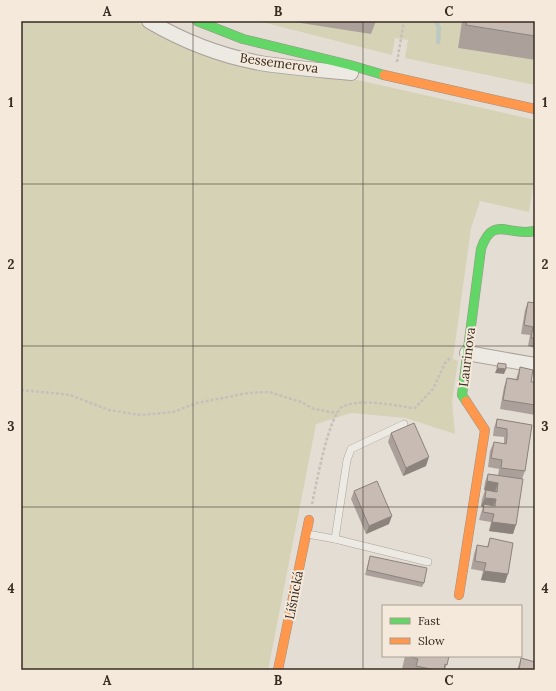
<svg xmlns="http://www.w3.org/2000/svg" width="556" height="691" font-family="Lora,serif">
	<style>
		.green { fill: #d5d2b6 }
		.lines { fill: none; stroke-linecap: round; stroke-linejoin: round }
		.stream { stroke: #bcc9c0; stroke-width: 4.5 }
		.lane-casing { stroke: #aaa39b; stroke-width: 8 }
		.street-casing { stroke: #aaa39b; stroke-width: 16 }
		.fast-casing { stroke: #9a928a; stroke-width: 10 }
		.slow-casing { stroke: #9a928a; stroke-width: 10 }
		.path { stroke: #c5c0ba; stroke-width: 2.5; stroke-dasharray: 3 2; stroke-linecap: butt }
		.lane { stroke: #ede9e3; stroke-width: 7 }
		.street { stroke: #ede9e3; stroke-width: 14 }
		.fast { stroke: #63d668; stroke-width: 9 }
		.slow { stroke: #ff974d; stroke-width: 9 }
		.wall { fill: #aca19a }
		.shaded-wall { fill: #8c837d }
		.building { fill: #c8bbb3; stroke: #8c837d }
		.grid { fill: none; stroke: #392b22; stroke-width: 1; stroke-opacity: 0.55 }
		.labels { text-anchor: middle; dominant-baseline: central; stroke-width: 4; stroke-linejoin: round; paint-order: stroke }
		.street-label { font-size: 13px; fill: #392b22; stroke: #f4e9da }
		.neatline { fill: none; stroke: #392b22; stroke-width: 1.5 }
		.grid-label { font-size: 13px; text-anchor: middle; font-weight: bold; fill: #392b22 }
	</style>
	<rect width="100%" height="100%" fill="#e4ddd3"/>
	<g class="green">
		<path d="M 21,21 L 135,21 L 156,32 L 344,77 L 535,120 L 535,174 L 529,212 L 480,201 L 471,228 L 453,359 L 458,361 L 452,401 L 455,434 L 406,418 L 351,413 L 316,424 L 268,670 L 21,670 Z"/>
		<path d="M 258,21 L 462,21 L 458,48 L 535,60 L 535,85 L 405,58 L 408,40 L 395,38 L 392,55 Z"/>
	</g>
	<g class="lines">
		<path class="stream" d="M 436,21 L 439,28 L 438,42"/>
		<g class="lane-casing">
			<g id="lane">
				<path d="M 307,534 L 335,539 L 428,562"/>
				<path d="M 335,539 L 347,460 L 351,449 L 404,424"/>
			</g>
		</g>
		<g class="street-casing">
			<g id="street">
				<path d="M 149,21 C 183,41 222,56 260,63 C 290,68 321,70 351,73"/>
				<path d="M 467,353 L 535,365"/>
			</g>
		</g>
		<g class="fast-casing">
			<g id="fast">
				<path d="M 197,21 L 243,39 L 350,65 L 384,75"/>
				<path d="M 466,401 L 462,395 L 481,249 C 493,214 508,237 535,231"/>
			</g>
		</g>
		<g class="slow-casing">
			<g id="slow">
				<path d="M 384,75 L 535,109"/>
				<path d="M 459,595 L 485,430 L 466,401"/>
				<path d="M 278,670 L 309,520"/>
			</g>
		</g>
		<g class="path">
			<path d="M 397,62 L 404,21"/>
			<path d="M 21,390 L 70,395 L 109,410 L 141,415 L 173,412 L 197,403 L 248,393 L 269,392 L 301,402 L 314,409 L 337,413"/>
			<path d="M 312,504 C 316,486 329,411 344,406 C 363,398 395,406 415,408 L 433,389 L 445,363 L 450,358"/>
		</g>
		<use href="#lane" class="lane"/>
		<use href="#street" class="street"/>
		<use href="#fast" class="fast"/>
		<use href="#slow" class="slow"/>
	</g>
	<g class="wall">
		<path d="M 288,21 L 376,21 L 371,34 Z"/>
		<path d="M 462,21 L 535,21 L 535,60 L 458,48 Z"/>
		<path d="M 528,302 L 535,303 L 535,348 L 528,346 L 530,335 L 521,334 L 525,310 Z"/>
		<path d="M 520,367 L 531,382 L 535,382 L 535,415 L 500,409 L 504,387 L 507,378 L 516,379 Z"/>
		<path d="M 497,419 L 532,425 L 525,471 L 522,479 L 513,534 L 489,531 L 491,522 L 479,520 L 481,513 L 483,507 L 481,506 L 482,499 L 485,490 L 484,490 L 485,482 L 488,474 L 498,475 L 499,469 L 488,467 L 490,451 L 494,442 L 504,444 L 504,437 L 493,436 L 494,428 Z"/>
		<path d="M 391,433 L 426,466 L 403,476 L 388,442 Z"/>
		<path d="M 354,491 L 389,524 L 366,534 L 351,499 Z"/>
		<path d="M 490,538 L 505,583 L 481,580 L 483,571 L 471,569 L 474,554 L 477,545 L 487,547 Z"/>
		<path d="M 370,556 L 424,583 L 422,587 L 365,575 Z"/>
		<path d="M 405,656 L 449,656 L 445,670 L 406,670 L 402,669 Z"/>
		<path d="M 521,658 L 535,670 L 517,670 Z"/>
	</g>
	<g class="shaded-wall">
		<path d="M 497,368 L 506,369 L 504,374 L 495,373 Z"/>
		<path d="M 429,457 L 426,466 L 403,476 L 406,468 Z"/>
		<path d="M 487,481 L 498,483 L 495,492 L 484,490 Z"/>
		<path d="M 485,498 L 496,499 L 492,508 L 484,504 L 483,507 L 481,506 Z"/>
		<path d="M 392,516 L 389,524 L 366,534 L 369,526 Z"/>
		<path d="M 492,522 L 516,525 L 513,534 L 489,531 Z"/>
		<path d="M 484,571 L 508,574 L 505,583 L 481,580 Z"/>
	</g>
	<g class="building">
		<path d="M 467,21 L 535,21 L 535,36 L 466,25 Z"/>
		<path d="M 528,302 L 535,303 L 535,338 L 531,338 L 533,327 L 524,325 Z"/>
		<path d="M 498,363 L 506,364 L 506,369 L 497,368 Z"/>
		<path d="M 520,367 L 533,370 L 531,382 L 535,382 L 535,405 L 503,400 L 507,378 L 518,380 Z"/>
		<path d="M 497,419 L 532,425 L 525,471 L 501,468 L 502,460 L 491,458 L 494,442 L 506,444 L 507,437 L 507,429 L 496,427 Z"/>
		<path d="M 414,423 L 429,457 L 406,468 L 391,433 Z"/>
		<path d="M 488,474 L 523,479 L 516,525 L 492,522 L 494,514 L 483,512 L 484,504 L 495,506 L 496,499 L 485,498 L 486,490 L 497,492 L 498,483 L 487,481 Z"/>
		<path d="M 377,481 L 392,516 L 369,526 L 354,491 Z"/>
		<path d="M 490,538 L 513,543 L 508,574 L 484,571 L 486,563 L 475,561 L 477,545 L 488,547 Z"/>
		<path d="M 370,556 L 427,568 L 424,583 L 367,570 Z"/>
		<path d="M 407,656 L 449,656 L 447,665 L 445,664 L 444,670 L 435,670 L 416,666 L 418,659 Z"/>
		<path d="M 521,658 L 535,662 L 535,670 L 519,670 Z"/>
	</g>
	<path class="grid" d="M 193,21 L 193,670M 363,21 L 363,670M 21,184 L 535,184M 21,346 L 535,346M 21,507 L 535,507"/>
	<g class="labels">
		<g class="street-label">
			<text transform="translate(279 63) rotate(8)">Bessemerova</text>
			<text transform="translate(467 357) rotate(-83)">Laurinova</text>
			<text transform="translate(294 595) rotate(-79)">Líšnická</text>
		</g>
	</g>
	<rect width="556" height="691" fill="none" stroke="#f4e9da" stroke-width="44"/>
	<rect x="382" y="605" width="140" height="52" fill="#f4e9da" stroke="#a99d90"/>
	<rect x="390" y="618" width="20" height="6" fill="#63d668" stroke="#a99d90"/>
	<text x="418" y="625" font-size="12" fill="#392b22">Fast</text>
	<rect x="390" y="638" width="20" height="6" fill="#ff974d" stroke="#a99d90"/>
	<text x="418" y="645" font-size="12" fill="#392b22">Slow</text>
	<rect x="22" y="22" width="512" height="647" class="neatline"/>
	<g class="grid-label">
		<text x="107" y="16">A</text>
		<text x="278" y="16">B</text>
		<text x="449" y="16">C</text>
		<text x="11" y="107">1</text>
		<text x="545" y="107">1</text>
		<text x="11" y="269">2</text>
		<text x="545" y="269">2</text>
		<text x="11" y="431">3</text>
		<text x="545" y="431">3</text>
		<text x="11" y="593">4</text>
		<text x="545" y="593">4</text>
		<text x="107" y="685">A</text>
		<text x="278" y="685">B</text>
		<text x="449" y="685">C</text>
	</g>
</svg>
